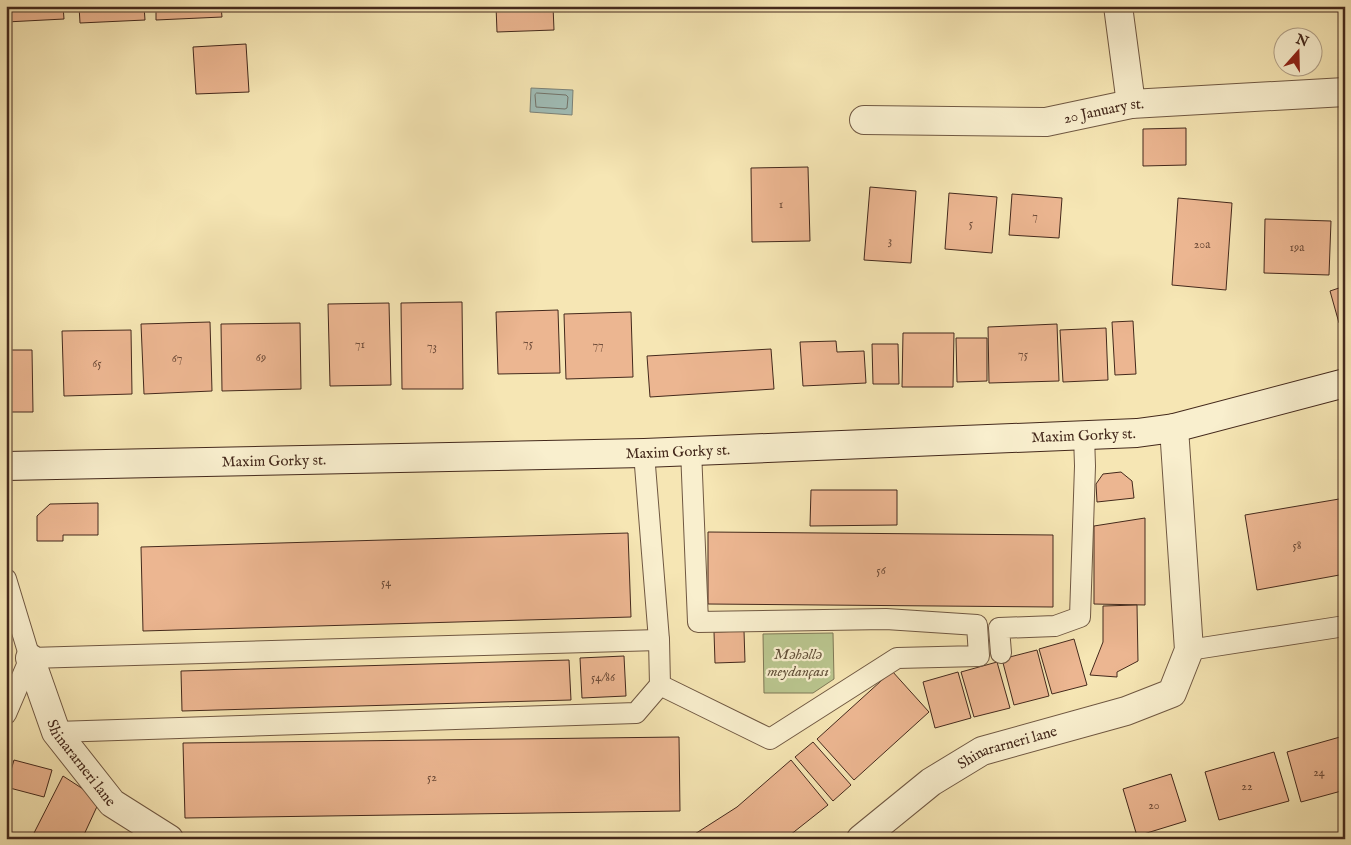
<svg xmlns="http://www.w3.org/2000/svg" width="1351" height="845" font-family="'IM FELL English',serif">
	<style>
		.green { fill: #bac68f; stroke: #7f7856 }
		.water { fill: #a0bdb7; stroke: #7b8279 }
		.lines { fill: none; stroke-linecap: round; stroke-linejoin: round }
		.shore { stroke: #72736a; stroke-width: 1 }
		.building { fill: #ecb691; stroke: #44291c }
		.service-casing { stroke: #705842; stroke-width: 22 }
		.minor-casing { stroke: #705842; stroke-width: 30 }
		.secondary-casing { stroke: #44291c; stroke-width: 30 }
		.service { stroke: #f9efce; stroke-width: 20 }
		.minor { stroke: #f9efce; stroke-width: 28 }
		.secondary { stroke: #f9efce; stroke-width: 28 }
		.labels { text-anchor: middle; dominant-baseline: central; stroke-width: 4.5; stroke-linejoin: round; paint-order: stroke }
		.number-label { font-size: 12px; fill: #6e4c39 }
		.street-label { font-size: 15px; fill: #44291c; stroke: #f9efce }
		.park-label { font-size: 15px; font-style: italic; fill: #625039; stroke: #f9efce }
	</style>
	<rect width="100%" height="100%" fill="#f6e6b4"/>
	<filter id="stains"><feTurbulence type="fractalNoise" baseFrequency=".004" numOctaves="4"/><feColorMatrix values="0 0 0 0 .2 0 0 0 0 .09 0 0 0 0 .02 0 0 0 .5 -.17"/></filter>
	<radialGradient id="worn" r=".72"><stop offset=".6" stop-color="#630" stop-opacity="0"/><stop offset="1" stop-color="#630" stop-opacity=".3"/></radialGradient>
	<path class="green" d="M 833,633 L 834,679 L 813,693 L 764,693 L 763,634 Z"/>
	<path class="water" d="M 531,88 L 573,90 L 572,115 L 530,112 Z"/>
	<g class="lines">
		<path class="shore" d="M 537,93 L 566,95 L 568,97 L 567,108 L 565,109 L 536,107 L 535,95 Z"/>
	</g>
	<g class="building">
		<path d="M 6,6 L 63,6 L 64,19 L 6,22 Z"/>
		<path d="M 79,6 L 144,6 L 145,20 L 80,23 Z"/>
		<path d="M 156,6 L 221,6 L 222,17 L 156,20 Z"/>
		<path d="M 496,6 L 553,6 L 554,30 L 497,32 Z"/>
		<path d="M 246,44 L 249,92 L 196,94 L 193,47 Z"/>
		<path d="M 1186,128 L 1186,165 L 1143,166 L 1143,129 Z"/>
		<path d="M 808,167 L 810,241 L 752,242 L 751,168 Z"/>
		<path d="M 870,187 L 916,191 L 911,263 L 864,260 Z"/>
		<path d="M 949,193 L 997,197 L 992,253 L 945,249 Z"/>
		<path d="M 1012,194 L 1062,198 L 1059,238 L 1009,235 Z"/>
		<path d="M 1178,198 L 1232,203 L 1226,290 L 1172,285 Z"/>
		<path d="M 1265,219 L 1331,221 L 1329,275 L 1264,273 Z"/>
		<path d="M 1345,286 L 1345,321 L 1339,323 L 1330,291 Z"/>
		<path d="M 462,302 L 463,389 L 402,389 L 401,303 Z"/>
		<path d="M 389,303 L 391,385 L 330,386 L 328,304 Z"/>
		<path d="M 558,310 L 560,373 L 498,374 L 496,312 Z"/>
		<path d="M 631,312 L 633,377 L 566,379 L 564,314 Z"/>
		<path d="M 1133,321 L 1136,374 L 1115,375 L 1112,322 Z"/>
		<path d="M 210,322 L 212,391 L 144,394 L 141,324 Z"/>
		<path d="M 300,323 L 301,389 L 222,391 L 221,324 Z"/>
		<path d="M 1057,324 L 1059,381 L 989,383 L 988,327 Z"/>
		<path d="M 1106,328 L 1108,380 L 1063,382 L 1060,330 Z"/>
		<path d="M 131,330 L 132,394 L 64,396 L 62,331 Z"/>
		<path d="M 903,333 L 954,333 L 953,387 L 902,387 Z"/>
		<path d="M 956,338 L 987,338 L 987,381 L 957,382 Z"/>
		<path d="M 836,341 L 837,352 L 864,351 L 866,383 L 803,386 L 800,342 Z"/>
		<path d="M 872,344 L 898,344 L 899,384 L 873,384 Z"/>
		<path d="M 771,349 L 774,389 L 650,397 L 647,356 Z"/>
		<path d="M 6,350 L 32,350 L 33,412 L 6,412 Z"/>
		<path d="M 1121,472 L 1132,481 L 1134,498 L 1097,502 L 1096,484 L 1103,474 Z"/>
		<path d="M 811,490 L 897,490 L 897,525 L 810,526 Z"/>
		<path d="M 1345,498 L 1345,574 L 1257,590 L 1245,515 Z"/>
		<path d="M 98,503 L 98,535 L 63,535 L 63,541 L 37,541 L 37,516 L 50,504 Z"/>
		<path d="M 1145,518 L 1145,605 L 1094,604 L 1094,526 Z"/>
		<path d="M 708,532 L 1053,535 L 1053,607 L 708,604 Z"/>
		<path d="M 628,533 L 631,617 L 143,631 L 141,547 Z"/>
		<path d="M 1137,605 L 1138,661 L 1117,672 L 1117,677 L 1090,675 L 1103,642 L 1103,606 Z"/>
		<path d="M 744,631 L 745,662 L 715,663 L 714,632 Z"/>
		<path d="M 1074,639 L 1087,685 L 1052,694 L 1039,649 Z"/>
		<path d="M 1037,650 L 1049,696 L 1014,705 L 1002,659 Z"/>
		<path d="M 624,656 L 626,696 L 582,698 L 580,658 Z"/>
		<path d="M 569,660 L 571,700 L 182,711 L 181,671 Z"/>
		<path d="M 997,662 L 1010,708 L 974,717 L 961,672 Z"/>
		<path d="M 892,671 L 929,712 L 854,780 L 817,739 Z"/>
		<path d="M 958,672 L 971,718 L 935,728 L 923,682 Z"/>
		<path d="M 679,737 L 680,811 L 185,818 L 183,743 Z"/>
		<path d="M 1340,737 L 1345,755 L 1345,790 L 1301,802 L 1287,752 Z"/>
		<path d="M 813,742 L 851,785 L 833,801 L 795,757 Z"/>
		<path d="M 1274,752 L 1289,801 L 1219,820 L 1205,772 Z"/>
		<path d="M 14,760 L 52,770 L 44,797 L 6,787 Z"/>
		<path d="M 791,760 L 828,805 L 785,839 L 687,839 L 737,807 Z"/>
		<path d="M 1171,774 L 1186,821 L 1137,836 L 1123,789 Z"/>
		<path d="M 63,776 L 100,800 L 82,839 L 45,839 L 34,833 Z"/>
	</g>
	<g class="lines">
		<g class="service-casing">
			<g id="service">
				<path d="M 644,453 L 659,640 L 660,685 L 770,739 L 897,658 L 979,656 L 977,625 L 886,619 L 698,622 L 691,450"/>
				<path d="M 6,579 L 30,658 L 6,714"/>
				<path d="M 1189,650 L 1345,626"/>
				<path d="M 1001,653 L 999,628 L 1055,626 L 1080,617 L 1085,466 L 1084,435"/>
				<path d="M 30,658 L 659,640"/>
				<path d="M 56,732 L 636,713 L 660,685"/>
			</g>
		</g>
		<g class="minor-casing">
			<g id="minor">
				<path d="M 1118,6 L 1131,104"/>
				<path id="s1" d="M 864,120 L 1046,122 L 1131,104 L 1345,92"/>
				<path id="s2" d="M 30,658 L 56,732 L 112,803 L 169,839"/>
				<path id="s3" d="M 861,839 L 931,782 L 982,751 L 1126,711 L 1172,693 L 1189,650 L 1174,428"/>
			</g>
		</g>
		<g class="secondary-casing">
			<g id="secondary">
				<path id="s4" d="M 6,466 L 644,453 L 1137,433 L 1174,428 L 1345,383"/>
			</g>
		</g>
		<use href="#service" class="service"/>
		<use href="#minor" class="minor"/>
		<use href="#secondary" class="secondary"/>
	</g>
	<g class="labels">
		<g class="number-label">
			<text x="781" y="204">1</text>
			<text x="1035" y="216">7</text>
			<text x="971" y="223">5</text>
			<text x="890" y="240">3</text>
			<text x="1202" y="244">20a</text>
			<text x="1297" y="247">19a</text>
			<text x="528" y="343">75</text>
			<text x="360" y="344">71</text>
			<text x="598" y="345">77</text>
			<text x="432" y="346">73</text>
			<text x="1023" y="354">75</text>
			<text x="261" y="357">69</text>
			<text x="177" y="358">67</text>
			<text x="97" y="363">65</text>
			<text x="1297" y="545">58</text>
			<text x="881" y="570">56</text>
			<text x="386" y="582">54</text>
			<text x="603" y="677">54/86</text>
			<text x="1319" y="772">24</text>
			<text x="432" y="777">52</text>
			<text x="1247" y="786">22</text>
			<text x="1154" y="805">20</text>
		</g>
		<g class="street-label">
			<text stroke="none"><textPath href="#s1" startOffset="241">20 January st.</textPath></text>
			<text stroke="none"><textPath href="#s4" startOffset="1078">Maxim Gorky st.</textPath></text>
			<text stroke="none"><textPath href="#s4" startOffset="672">Maxim Gorky st.</textPath></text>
			<text stroke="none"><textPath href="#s4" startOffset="268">Maxim Gorky st.</textPath></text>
			<text stroke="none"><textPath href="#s3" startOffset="175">Shinararneri lane</textPath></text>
			<text stroke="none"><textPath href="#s2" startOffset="118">Shinararneri lane</textPath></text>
		</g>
		<g class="park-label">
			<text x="798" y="654">Məhəllə<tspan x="798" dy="17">meydançası</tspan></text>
		</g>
	</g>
	<rect width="1351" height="845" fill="none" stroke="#f6e6b4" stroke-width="25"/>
	<rect x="8" y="8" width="1336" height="830" fill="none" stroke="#44291c" stroke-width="2.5"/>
	<rect x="12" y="12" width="1326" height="820" fill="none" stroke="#44291c"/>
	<g transform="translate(1298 52) rotate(20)"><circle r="24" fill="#f9efce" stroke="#b1a087"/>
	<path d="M0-4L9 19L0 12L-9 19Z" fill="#8f2418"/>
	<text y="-8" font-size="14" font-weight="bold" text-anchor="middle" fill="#44291c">N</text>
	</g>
	<rect width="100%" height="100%" filter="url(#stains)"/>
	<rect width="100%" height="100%" fill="url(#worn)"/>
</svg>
